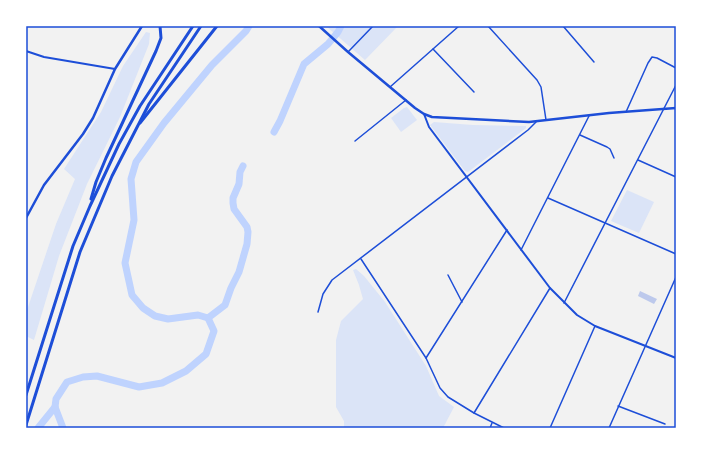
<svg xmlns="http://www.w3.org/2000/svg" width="702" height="454" font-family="Commissioner,sans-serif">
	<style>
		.green { fill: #dbe4f7 }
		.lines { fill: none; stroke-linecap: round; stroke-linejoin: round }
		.river { stroke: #bfd3fe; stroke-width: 7 }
		.building { fill: #bdc9ec }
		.minor { stroke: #1d4ed8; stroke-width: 1.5 }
		.tertiary { stroke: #1d4ed8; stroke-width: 2 }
		.secondary { stroke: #1d4ed8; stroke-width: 2.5 }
		.motorway { stroke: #1d4ed8; stroke-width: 3 }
		.neatline { fill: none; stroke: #1d4ed8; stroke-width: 1.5 }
	</style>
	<rect width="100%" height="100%" fill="#f2f2f2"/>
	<g class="green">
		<path d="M 326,26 L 398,26 L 365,60 Z"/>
		<path d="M 146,32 L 150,33 L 149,44 L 120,117 L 87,184 L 59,256 L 34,340 L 26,336 L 26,313 L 56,224 L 75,179 L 64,169 L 101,112 L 123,66 Z"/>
		<path d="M 407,107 L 417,120 L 401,132 L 391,118 L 404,108 Z"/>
		<path d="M 434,122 L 473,125 L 526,126 L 526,128 L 468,172 L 465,171 L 430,125 Z"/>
		<path d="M 627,190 L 654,202 L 639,233 L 611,221 Z"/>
		<path d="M 356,269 L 364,276 L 385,302 L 426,366 L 439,396 L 454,407 L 443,428 L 344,428 L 344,421 L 336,407 L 336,340 L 341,321 L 363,299 L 359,285 L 353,270 Z"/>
	</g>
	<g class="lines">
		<g class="river">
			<path d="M 274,132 L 280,121 L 304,64 L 328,44 L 338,32 L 341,26"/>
			<path d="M 208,318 L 225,305 L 231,288 L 239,272 L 247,244 L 248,232 L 247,227 L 234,209 L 233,203 L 233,198 L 239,184 L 240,172 L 243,166"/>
			<path d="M 38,428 L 55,407"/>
			<path d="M 63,428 L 55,407 L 56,399 L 67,382 L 83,377 L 97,376 L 139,387 L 162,383 L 186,371 L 206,354 L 214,331 L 208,318 L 198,315 L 168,319 L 155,316 L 143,308 L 132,295 L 125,263 L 134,220 L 131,179 L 136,162 L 164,123 L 212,65 L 246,31 L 249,26"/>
		</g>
	</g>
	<path class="building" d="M 640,291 L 657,299 L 654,304 L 638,296 Z"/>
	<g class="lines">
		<g class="minor">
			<path d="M 488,26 L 537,80 L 541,87 L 546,120"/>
			<path d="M 563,26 L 594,62"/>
			<path d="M 433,49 L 474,92"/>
			<path d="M 348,52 L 373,26"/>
			<path d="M 390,87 L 459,26"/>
			<path d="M 626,112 L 648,63 L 652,57 L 657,58 L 676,68"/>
			<path d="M 580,135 L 607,147 L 610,149 L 614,158"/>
			<path d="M 355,141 L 406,100"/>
			<path d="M 638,160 L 676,177"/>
			<path d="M 548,198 L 676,254"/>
			<path d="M 521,250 L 589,116"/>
			<path d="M 361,259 L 426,358 L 440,388 L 448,397 L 474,413 L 504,428"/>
			<path d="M 448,275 L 462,302"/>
			<path d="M 564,303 L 676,85"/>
			<path d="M 318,312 L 323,294 L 332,280 L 528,130 L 536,122"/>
			<path d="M 426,358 L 507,230"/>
			<path d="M 618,406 L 665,424"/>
			<path d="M 474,413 L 550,288"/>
			<path d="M 490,428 L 492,423"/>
			<path d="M 550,428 L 595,326"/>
			<path d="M 609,428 L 676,277"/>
		</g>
		<g class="tertiary">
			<path d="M 26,51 L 44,57 L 115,69"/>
			<path d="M 424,114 L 429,127 L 550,288 L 577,315 L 595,326 L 676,358"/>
		</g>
		<g class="secondary">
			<path d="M 319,26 L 348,52 L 415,108 L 424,114 L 432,117 L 529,122 L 609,113 L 676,108"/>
			<path d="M 26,218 L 44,185 L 83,134 L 93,118 L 115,69 L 142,26"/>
		</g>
		<g class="motorway">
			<path d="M 140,123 L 217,26"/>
			<path d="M 91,199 L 96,182 L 106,158 L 156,51 L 161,38 L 160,26"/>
			<path d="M 26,395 L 73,246 L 90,206 L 119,144 L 140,106 L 193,26"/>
			<path d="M 26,425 L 80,252 L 112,176 L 149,104 L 201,26"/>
		</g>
	</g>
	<rect width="702" height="454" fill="none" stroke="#ffffff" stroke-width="54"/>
	<rect x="27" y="27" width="648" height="400" class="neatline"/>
</svg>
